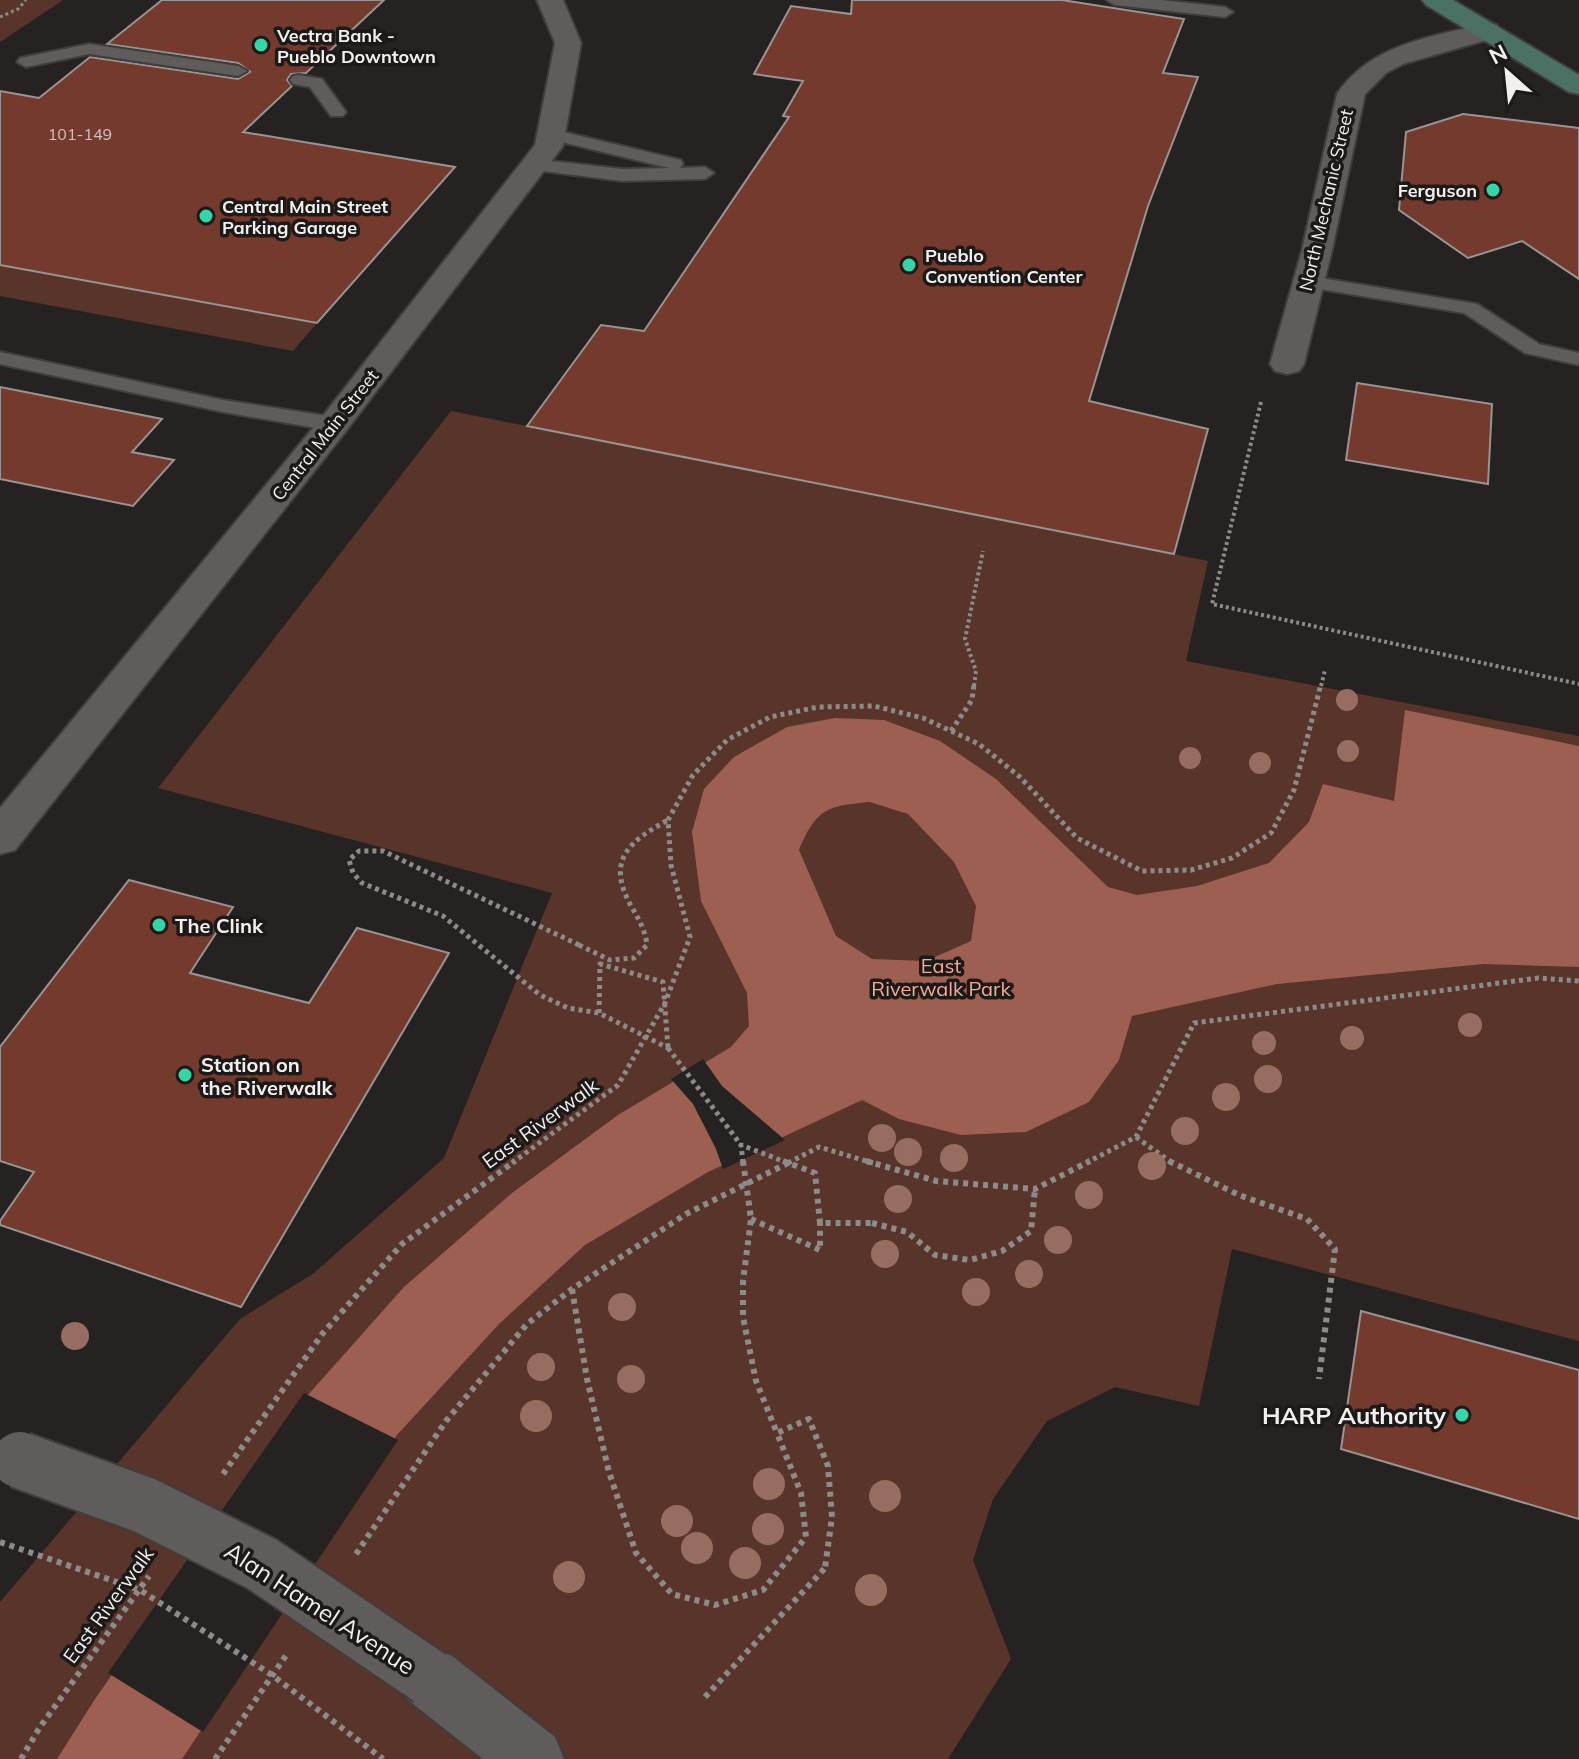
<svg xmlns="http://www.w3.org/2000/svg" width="1579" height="1759" font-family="Mulish,sans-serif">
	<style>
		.green { fill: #59342b }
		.water { fill: #9d5f51; fill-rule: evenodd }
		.pier { fill: #252221 }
		.building { fill: #743a2d; stroke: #989493; stroke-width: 2 }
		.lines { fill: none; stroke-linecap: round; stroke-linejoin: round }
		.service-casing { stroke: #403e3d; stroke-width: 4 }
		.minor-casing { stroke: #403e3d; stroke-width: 4 }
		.tertiary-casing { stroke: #403e3d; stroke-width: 4 }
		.secondary-casing { stroke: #403e3d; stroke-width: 4 }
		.path-far3 { stroke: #8d8b8a; stroke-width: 3; stroke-dasharray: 3 3; stroke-linecap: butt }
		.path-far2 { stroke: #8d8b8a; stroke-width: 4; stroke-dasharray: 3 3; stroke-linecap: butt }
		.path-far1 { stroke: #8d8b8a; stroke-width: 5; stroke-dasharray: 4 4; stroke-linecap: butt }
		.path { stroke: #8d8b8a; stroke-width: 6; stroke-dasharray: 5 5; stroke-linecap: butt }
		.service { fill: #605c5b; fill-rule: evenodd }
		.minor { fill: #605c5b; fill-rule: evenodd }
		.tertiary { fill: #605c5b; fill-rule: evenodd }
		.secondary { fill: #4b7165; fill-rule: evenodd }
		.minor-bridge-casing { stroke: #403e3d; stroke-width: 60; stroke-linecap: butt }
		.path-bridge-far1 { stroke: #8d8b8a; stroke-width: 5; stroke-dasharray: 4 4; stroke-linecap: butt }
		.path-bridge { stroke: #8d8b8a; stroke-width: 6; stroke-dasharray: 5 5; stroke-linecap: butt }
		.minor-bridge { stroke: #605c5b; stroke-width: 56 }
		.tree { fill: #976d62 }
		.poi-dot { fill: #37d4a6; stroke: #1c1918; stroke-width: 3 }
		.labels { text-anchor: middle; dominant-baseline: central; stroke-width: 7; stroke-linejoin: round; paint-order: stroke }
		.number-label { font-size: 16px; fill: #d2c2be }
		.far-poi-label { font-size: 18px; font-weight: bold; fill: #f2f0ef; stroke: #1c1918; text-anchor: start }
		.far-street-label { font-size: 18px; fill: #f2f0ef; stroke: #1c1918 }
		.poi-label { font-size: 20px; font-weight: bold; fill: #f2f0ef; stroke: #1c1918; text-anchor: start }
		.park-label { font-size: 20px; fill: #f5aa98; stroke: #1c1918 }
		.street-label { font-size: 20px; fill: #f2f0ef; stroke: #1c1918 }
		.near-poi-label { font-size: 24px; font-weight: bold; fill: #f2f0ef; stroke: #1c1918; text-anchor: end }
		.near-street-label { font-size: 24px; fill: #f2f0ef; stroke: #1c1918 }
	</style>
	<rect width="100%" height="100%" fill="#252221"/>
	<g class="green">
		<path d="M 0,0 L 63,0 L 0,42 Z"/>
		<path d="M 0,265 L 317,323 L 293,351 L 0,296 Z"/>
		<path d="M 451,411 L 1208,561 L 1186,661 L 1579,736 L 1579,1341 L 1232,1249 L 1199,1406 L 1115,1387 L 1047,1421 L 993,1499 L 973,1560 L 1011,1659 L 948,1759 L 0,1759 L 0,1602 L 240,1319 L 314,1273 L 444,1158 L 552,893 L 158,788 Z"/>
	</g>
	<path class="water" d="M 1405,710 L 1579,746 L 1579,967 L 1484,964 L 1277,984 L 1132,1016 L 1119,1060 L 1089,1102 L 1026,1132 L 961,1135 L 899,1119 L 862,1100 L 708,1172 L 585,1245 L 499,1324 L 397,1435 L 182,1759 L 57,1759 L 95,1699 L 307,1396 L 404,1287 L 512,1193 L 618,1115 L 731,1047 L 749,1026 L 747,993 L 701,901 L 692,832 L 704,789 L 734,757 L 787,727 L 835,718 L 884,720 L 940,741 L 996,779 L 1108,887 L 1137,895 L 1197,886 L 1269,863 L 1309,822 L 1323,784 L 1394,801 ZM 870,802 L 908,814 L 954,862 L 976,906 L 971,941 L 926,961 L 872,959 L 836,936 L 799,850 C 817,808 827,806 870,802 Z"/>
	<g class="pier">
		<path d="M 703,1059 L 722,1086 L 785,1140 L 723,1169 L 716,1149 L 693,1104 L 671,1079 Z"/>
		<path d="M 304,1393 L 398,1440 L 203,1732 L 108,1673 Z"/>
	</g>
	<g class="building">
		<path d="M 162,0 L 384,0 L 306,73 L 291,74 L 287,80 L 292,86 L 243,132 L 455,167 L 317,323 L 0,265 L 0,91 L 39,98 L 90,57 L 238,79 L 250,72 L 238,63 L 107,44 Z"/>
		<path d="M 852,0 L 1062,0 L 1184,19 L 1163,73 L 1198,77 L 1148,206 L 1089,401 L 1208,429 L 1174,554 L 527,426 L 601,325 L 644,331 L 789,117 L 783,116 L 803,81 L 754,74 L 791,6 L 851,14 Z"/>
		<path d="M 1463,114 L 1579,128 L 1579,279 L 1522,241 L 1468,258 L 1399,210 L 1406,132 Z"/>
		<path d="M 1357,383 L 1492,404 L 1488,484 L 1346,460 Z"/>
		<path d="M 0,387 L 162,419 L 132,452 L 174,460 L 133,506 L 0,479 Z"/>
		<path d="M 129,880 L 233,907 L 190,973 L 309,1003 L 357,928 L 449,953 L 241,1307 L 0,1225 L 0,1221 L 34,1172 L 0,1161 L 0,1047 Z"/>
		<path d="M 1361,1311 L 1579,1370 L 1579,1519 L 1341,1449 Z"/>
	</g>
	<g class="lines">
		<g class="service-casing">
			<g id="service">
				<path d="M 1107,0 L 1160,0 L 1225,7 L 1233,12 L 1225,17 L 1115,5 Z"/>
				<path d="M 89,44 L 238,66 L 247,71 L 238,76 L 89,54 L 26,67 L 17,62 L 20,58 Z"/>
				<path d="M 299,75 L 322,79 L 346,112 L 343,116 L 331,116 L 310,87 L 293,84 L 290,80 L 293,76 Z"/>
				<path d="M 551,129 L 681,160 L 683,164 L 680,168 L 705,167 L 714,173 L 705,179 L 622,181 L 527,169 L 525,165 L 534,159 L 622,169 L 669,168 L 545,138 L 542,134 L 545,130 Z"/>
				<path d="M 1309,276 L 1477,304 L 1539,344 L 1579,353 L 1579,365 L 1525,353 L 1464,313 L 1302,286 L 1299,282 Z"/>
				<path d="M 0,352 L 223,400 L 334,417 L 345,424 L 334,431 L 223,412 L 0,364 Z"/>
			</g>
		</g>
		<g class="minor-casing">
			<g id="minor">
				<path d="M 1488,23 L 1497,25 L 1501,31 L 1497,37 L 1403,64 L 1386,73 L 1365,94 L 1332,250 L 1304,364 L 1299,371 L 1287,374 L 1275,371 L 1270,364 L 1302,250 L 1337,94 C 1372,43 1432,37 1488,23 Z"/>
				<path d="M 430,1648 L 452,1656 L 555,1737 L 564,1759 L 483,1759 L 408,1700 L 400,1678 L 408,1656 Z"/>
			</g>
		</g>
		<g class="tertiary-casing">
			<path id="tertiary" d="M 537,0 L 563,0 L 581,43 L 563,146 L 346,431 L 15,850 L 0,854 L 0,808 L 322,417 L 535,145 L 555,43 Z"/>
		</g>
		<g class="secondary-casing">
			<path id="secondary" d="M 1422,0 L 1453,0 L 1579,75 L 1579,94 L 1569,92 L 1426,5 Z"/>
		</g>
		<path class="path-far3" d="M 0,17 L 18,9 L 26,0"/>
		<g class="path-far2">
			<path d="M 1261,402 L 1212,604 L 1579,684"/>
			<path d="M 974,686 L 976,671 L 965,639 L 983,551"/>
			<path d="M 1321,686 L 1325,670"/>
		</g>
		<g class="path-far1">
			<path d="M 951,731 L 972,700 L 974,684"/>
			<path d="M 579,945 L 610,960 L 634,958 L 647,945 C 645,929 638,918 630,904 C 606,859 630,841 668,820"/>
			<path d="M 668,1048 L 741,1145"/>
			<path d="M 1136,1137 L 1172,1163"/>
			<path d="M 512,1163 L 618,1085 L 665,1003 L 690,937 L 671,865 L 668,820 L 693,775 L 727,740 L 770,717 L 818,707 L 874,706 L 923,718 L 979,744 L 1020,777 L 1077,838 L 1142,871 L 1191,870 L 1232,858 L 1271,833 L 1294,790 L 1321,684"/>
			<path d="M 788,1163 L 819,1147 L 873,1163"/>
			<path d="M 1086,1163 L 1136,1137 L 1194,1023 L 1538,978 L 1579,981"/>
		</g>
		<g class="path">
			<path d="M 866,1161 L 936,1181 L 1035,1189 L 1090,1161"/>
			<path d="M 1169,1161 L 1239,1195 L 1307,1219 L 1335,1249 L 1319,1379"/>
			<path d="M 751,1219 L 820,1250 L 820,1223"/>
			<path d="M 872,1223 L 907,1232 L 935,1255 L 970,1260 L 1002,1251 L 1031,1231 L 1035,1189"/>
			<path d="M 572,1289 L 587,1379 L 609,1472 L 636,1553 L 672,1594 L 715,1605 L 763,1590 L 806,1537 L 801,1493 L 777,1433"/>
			<path d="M 223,1474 L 323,1333 L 402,1244 L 515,1161"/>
			<path d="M 356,1554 L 446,1421 L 527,1324 L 572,1289 L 686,1214 L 792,1161"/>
			<path d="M 705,1697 L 825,1568"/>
			<path d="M 21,1759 L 40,1727 L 149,1576"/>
			<path d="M 215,1759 L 287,1654"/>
		</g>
		<use href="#service" class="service"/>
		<use href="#minor" class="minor"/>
		<use href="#tertiary" class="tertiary"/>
		<use href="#secondary" class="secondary"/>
		<g class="minor-bridge-casing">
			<path id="minor-bridge" d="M 20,1460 L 144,1505 L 262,1564 L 430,1678"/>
		</g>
		<g class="path-bridge-far1">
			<path d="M 579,945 L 383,851 L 359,851 L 349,860 L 353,873 L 362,883 L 443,916 L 540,995 L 568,1008 L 599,1013 L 668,1048"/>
			<path d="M 599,1013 L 600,964 L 663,982 L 668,1048"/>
			<path d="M 743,1163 L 741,1145 L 788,1163"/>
		</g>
		<g class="path-bridge">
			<path d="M 743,1161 L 751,1219 L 743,1281 L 743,1317 L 756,1381 L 777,1433 L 809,1419 L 828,1466 L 832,1517 L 825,1568"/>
			<path d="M 783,1161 L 815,1173 L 820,1223 L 872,1223"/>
			<path d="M 0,1542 L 140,1590 L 272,1675 L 383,1759"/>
		</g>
		<use href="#minor-bridge" class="minor-bridge"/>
	</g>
	<g class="tree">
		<circle cx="1347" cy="700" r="11"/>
		<circle cx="1348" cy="751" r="11"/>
		<circle cx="1190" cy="758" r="11"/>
		<circle cx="1260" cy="763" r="11"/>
		<circle cx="1470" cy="1025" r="12"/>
		<circle cx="1352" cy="1038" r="12"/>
		<circle cx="1264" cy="1043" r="12"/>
		<circle cx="1268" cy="1079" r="14"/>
		<circle cx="1226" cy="1097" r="14"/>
		<circle cx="1185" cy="1131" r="14"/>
		<circle cx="882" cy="1138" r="14"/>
		<circle cx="908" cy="1152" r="14"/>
		<circle cx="954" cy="1158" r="14"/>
		<circle cx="1152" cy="1166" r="14"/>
		<circle cx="1089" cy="1195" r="14"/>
		<circle cx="898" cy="1199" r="14"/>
		<circle cx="1058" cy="1240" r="14"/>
		<circle cx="885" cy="1254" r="14"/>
		<circle cx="1029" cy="1274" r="14"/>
		<circle cx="976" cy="1292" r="14"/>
		<circle cx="622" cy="1307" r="14"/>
		<circle cx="75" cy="1336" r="14"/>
		<circle cx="541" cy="1367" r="14"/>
		<circle cx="631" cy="1379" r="14"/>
		<circle cx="536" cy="1416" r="16"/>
		<circle cx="769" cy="1484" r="16"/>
		<circle cx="885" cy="1496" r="16"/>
		<circle cx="677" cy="1521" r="16"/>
		<circle cx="768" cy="1529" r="16"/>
		<circle cx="697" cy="1548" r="16"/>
		<circle cx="745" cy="1563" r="16"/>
		<circle cx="569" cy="1577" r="16"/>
		<circle cx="871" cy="1590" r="16"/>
	</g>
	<g class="poi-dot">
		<circle cx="261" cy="45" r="8"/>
		<circle cx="1493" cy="190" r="8"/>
		<circle cx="206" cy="216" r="8"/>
		<circle cx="909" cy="265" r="8"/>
		<circle cx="159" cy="925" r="8"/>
		<circle cx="185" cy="1075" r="8"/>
		<circle cx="1462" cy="1415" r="8"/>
	</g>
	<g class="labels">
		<g class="number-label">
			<text x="80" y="134">101-149</text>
		</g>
		<g class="far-poi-label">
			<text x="277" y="35">Vectra Bank -<tspan x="277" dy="21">Pueblo Downtown</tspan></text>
			<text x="1477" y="190" text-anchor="end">Ferguson</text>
			<text x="222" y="206">Central Main Street<tspan x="222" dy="21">Parking Garage</tspan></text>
			<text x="925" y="255">Pueblo<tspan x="925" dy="21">Convention Center</tspan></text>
		</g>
		<g class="far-street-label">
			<text transform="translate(1326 200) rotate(-77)">North Mechanic Street</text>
			<text transform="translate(325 435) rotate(-52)">Central Main Street</text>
		</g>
		<g class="poi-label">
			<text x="175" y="925">The Clink</text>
			<text x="201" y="1064">Station on<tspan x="201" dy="23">the Riverwalk</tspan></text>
		</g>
		<g class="park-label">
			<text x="941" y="965">East<tspan x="941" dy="23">Riverwalk Park</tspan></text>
		</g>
		<g class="street-label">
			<text transform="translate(540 1123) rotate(-36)">East Riverwalk</text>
			<text transform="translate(108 1605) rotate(-54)">East Riverwalk</text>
		</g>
		<g class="near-poi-label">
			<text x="1446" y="1415">HARP Authority</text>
		</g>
		<g class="near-street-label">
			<text transform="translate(320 1608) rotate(33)">Alan Hamel Avenue</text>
		</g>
	</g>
	<g transform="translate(1507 72) rotate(333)" stroke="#1c1918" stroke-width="6" paint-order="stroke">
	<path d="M0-6L14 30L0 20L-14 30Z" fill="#f2f0ef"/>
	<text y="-12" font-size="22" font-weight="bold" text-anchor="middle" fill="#f2f0ef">N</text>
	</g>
</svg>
